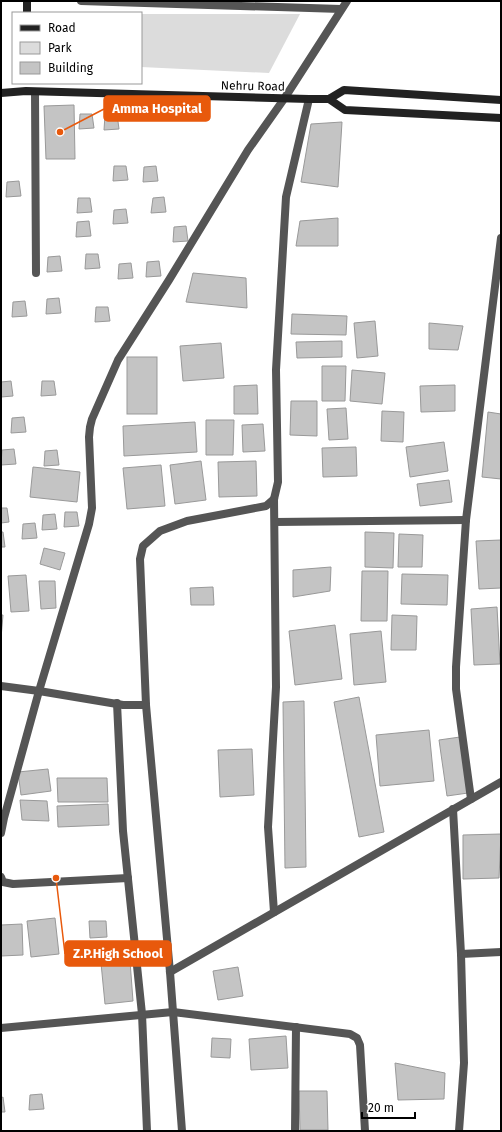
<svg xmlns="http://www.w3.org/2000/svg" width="502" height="1132" font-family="'Fira Sans',sans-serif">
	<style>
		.green { fill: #dcdcdc }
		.building { fill: #c4c4c4; stroke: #999 }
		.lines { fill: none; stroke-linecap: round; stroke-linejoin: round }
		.street { stroke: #555; stroke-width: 8 }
		.secondary { stroke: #222; stroke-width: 8 }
		.labels { text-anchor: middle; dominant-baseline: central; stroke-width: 3; stroke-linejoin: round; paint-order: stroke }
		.street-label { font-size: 12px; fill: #000; stroke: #fff }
		.leader { fill: none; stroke: #e8590c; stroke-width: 1.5 }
		.callout-dot { fill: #e8590c; stroke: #fff; stroke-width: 1.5 }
		.callout { fill: #e8590c; stroke: #e8590c; stroke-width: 1.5 }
		.callout-label { font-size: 13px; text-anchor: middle; font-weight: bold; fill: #fff }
	</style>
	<rect width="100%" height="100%" fill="#fff"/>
	<path class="green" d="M 141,14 L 300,14 L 269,73 L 141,67 Z"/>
	<g class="building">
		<path d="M 74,105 L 75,159 L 46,159 L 44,106 Z"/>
		<path d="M 80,114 L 92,114 L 94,128 L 79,129 Z"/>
		<path d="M 117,114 L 119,129 L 104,130 L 105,115 Z"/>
		<path d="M 342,122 L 338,187 L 301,182 L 311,124 Z"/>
		<path d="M 114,166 L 126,166 L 128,180 L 113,181 Z"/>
		<path d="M 156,166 L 158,181 L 143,182 L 144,167 Z"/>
		<path d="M 19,181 L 21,196 L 6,197 L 7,182 Z"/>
		<path d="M 164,197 L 166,212 L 151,213 L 153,198 Z"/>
		<path d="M 78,198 L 90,198 L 92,212 L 77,213 Z"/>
		<path d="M 126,209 L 128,223 L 113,224 L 114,210 Z"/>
		<path d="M 338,218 L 338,246 L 296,246 L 300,221 Z"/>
		<path d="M 89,221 L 91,236 L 76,237 L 77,222 Z"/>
		<path d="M 186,226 L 188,241 L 173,242 L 174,227 Z"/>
		<path d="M 86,254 L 98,254 L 100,268 L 85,269 Z"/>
		<path d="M 60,256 L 62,271 L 47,272 L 48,257 Z"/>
		<path d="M 159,261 L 161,276 L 146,277 L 147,262 Z"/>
		<path d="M 131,263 L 133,278 L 118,279 L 119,264 Z"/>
		<path d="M 193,273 L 246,278 L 247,308 L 186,302 Z"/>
		<path d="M 59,298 L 61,313 L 46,314 L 47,299 Z"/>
		<path d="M 25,301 L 27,316 L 12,317 L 13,302 Z"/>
		<path d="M 96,307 L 108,307 L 110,321 L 95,322 Z"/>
		<path d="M 292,314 L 347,316 L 346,335 L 291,334 Z"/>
		<path d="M 375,321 L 378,356 L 357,358 L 354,323 Z"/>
		<path d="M 429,323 L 463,326 L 458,350 L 429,349 Z"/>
		<path d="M 342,341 L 342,357 L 297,358 L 296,342 Z"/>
		<path d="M 221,343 L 224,378 L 183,381 L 180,346 Z"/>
		<rect x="127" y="357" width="30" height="57"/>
		<path d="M 322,366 L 346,366 L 345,401 L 322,401 Z"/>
		<path d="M 352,370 L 385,373 L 382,404 L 350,401 Z"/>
		<path d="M 11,381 L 13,396 L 1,397 L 1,382 Z"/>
		<path d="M 42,381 L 54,381 L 56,395 L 41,396 Z"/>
		<path d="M 257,385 L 258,414 L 234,414 L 234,386 Z"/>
		<path d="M 455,385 L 455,411 L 421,412 L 420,386 Z"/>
		<path d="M 291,401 L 317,401 L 317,436 L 290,435 Z"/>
		<path d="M 346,408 L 348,439 L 329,440 L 327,409 Z"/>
		<path d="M 382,411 L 404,412 L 403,442 L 381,441 Z"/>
		<path d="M 488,412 L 501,414 L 501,479 L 482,477 Z"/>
		<path d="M 24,417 L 26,432 L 11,433 L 12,418 Z"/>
		<path d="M 206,420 L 234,420 L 233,455 L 206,455 Z"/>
		<path d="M 195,422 L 197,452 L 124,456 L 123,426 Z"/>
		<path d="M 263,424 L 265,451 L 243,452 L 242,425 Z"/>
		<path d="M 444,442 L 448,471 L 410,477 L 406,447 Z"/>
		<path d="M 356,447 L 357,476 L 323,477 L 322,448 Z"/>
		<path d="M 14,449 L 16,464 L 1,465 L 2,450 Z"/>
		<path d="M 57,450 L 59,465 L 44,466 L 45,451 Z"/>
		<path d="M 201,461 L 206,500 L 175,504 L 170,465 Z"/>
		<path d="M 256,461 L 257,496 L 219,497 L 218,462 Z"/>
		<path d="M 161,465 L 165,506 L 127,509 L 123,468 Z"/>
		<path d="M 33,467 L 80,472 L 77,502 L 30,497 Z"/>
		<path d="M 449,480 L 452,502 L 420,506 L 417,484 Z"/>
		<path d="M 1,508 L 7,508 L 9,522 L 1,523 Z"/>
		<path d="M 65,512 L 77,512 L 79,526 L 64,527 Z"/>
		<path d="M 55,514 L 57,529 L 42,530 L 43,515 Z"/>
		<path d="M 35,523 L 37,538 L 22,539 L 23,524 Z"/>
		<path d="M 1,532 L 3,532 L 5,547 L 1,547 Z"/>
		<path d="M 365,532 L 394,533 L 393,568 L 365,567 Z"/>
		<path d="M 399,534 L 423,535 L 422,567 L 398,567 Z"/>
		<path d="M 501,540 L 501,588 L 479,589 L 476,541 Z"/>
		<path d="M 44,548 L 65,553 L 60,570 L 40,564 Z"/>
		<path d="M 331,567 L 330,591 L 293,597 L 293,570 Z"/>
		<path d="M 362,571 L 388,571 L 387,621 L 361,621 Z"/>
		<path d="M 402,574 L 448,575 L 447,605 L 401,604 Z"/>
		<path d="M 26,575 L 29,611 L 11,612 L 8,576 Z"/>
		<path d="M 39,581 L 55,581 L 56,608 L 41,609 Z"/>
		<path d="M 213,587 L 214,605 L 191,605 L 190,588 Z"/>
		<path d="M 497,607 L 500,664 L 474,665 L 471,609 Z"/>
		<path d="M 1,615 L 3,615 L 1,638 Z"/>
		<path d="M 392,615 L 417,616 L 416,650 L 391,650 Z"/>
		<path d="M 335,625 L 342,679 L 295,685 L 289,631 Z"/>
		<path d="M 381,631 L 386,682 L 354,685 L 350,634 Z"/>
		<path d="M 359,697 L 384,832 L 359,837 L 334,702 Z"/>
		<path d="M 304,701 L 306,867 L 285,868 L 283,702 Z"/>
		<path d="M 429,730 L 434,781 L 380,786 L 376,735 Z"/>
		<path d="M 460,737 L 468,793 L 447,796 L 439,740 Z"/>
		<path d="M 252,749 L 254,795 L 220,797 L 218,750 Z"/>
		<path d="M 48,769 L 51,791 L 21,795 L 18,772 Z"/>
		<path d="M 57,778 L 107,778 L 108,802 L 58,802 Z"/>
		<path d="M 20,800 L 47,801 L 49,821 L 22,820 Z"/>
		<path d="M 108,804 L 109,825 L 58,827 L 57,806 Z"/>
		<path d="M 501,834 L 499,878 L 463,879 L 463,835 Z"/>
		<path d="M 55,918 L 59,954 L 31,957 L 27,921 Z"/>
		<path d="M 89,921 L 106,921 L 107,937 L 90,938 Z"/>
		<path d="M 22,924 L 23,955 L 1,956 L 1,925 Z"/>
		<path d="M 130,961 L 133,1001 L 105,1004 L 101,963 Z"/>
		<path d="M 238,967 L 243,996 L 218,1000 L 213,971 Z"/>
		<path d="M 286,1036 L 288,1068 L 251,1070 L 249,1039 Z"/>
		<path d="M 212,1038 L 231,1039 L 230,1058 L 211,1057 Z"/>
		<path d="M 395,1063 L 445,1073 L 444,1099 L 398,1100 Z"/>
		<path d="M 299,1091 L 327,1091 L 328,1130 L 300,1130 Z"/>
		<path d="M 42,1094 L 44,1109 L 29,1110 L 30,1095 Z"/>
		<path d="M 3,1097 L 5,1112 L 1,1112 L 1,1098 Z"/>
	</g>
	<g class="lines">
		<g class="street">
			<path d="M 81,1 L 341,9"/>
			<path d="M 35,92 L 36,273"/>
			<path d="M 275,522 L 466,520"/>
			<path d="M 1,686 L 39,691 L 123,705 L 146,705"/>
			<path d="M 117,703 L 123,831 L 142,1014 L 147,1131"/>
			<path d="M 471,799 L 456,689 L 456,667 L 466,520 L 501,238"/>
			<path d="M 453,809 L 461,954 L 464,1063 L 459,1131"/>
			<path d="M 1,833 L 4,818 L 39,691 L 89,524 L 92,508 L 89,437 L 90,427 L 92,419 L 118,360 L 169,280 L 248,150 L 284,99 L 347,1"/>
			<path d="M 1,877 L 3,882 L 13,884 L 128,878"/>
			<path d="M 274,912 L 268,827 L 276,687 L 274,499 L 278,482 L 276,370 L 286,197 L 309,99"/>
			<path d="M 461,954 L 501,952"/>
			<path d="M 170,972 L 501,782"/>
			<path d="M 1,1028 L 173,1012 L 350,1034 L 357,1038 L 360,1045 L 365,1131"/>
			<path d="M 182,1131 L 170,972 L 146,705 L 140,559 L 143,546 L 160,531 L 187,521 L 266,506 L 274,499"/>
			<path d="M 295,1131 L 296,1027"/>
		</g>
		<g class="secondary">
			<path d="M 27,13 L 27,1"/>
			<path d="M 1,93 L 26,91 L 309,99 L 329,99 L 344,90 L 501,100"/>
			<path d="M 329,99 L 345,110 L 501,118"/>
		</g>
	</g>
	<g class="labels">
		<g class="street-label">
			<text transform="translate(253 86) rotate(1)">Nehru Road</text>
		</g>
	</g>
	<path class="leader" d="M60 132L104 109M56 878L65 954"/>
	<g class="callout-dot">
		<circle cx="60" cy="132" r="4"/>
		<circle cx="56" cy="878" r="4"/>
	</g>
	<g class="callout">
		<rect x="104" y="96" width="106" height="25" rx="4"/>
		<rect x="65" y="941" width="106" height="25" rx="4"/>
	</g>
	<g class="callout-label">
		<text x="157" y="113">Amma Hospital</text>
		<text x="118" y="958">Z.P.High School</text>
	</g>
	<rect width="502" height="1132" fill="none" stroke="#000000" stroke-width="4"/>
	<rect x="12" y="12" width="130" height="72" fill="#ffffff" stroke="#999999"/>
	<rect x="20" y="25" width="20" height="6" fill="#222222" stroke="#999999"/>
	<text x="48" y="32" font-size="12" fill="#000000">Road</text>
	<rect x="20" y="42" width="20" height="12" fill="#dcdcdc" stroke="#999999"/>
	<text x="48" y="52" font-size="12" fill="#000000">Park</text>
	<rect x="20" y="62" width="20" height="12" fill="#c4c4c4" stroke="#999999"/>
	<text x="48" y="72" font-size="12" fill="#000000">Building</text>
	<path d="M362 1112v6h53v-6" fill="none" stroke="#000000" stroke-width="2"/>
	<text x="368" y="1112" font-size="12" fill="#000000" stroke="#ffffff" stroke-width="3" paint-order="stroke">20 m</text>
</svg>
